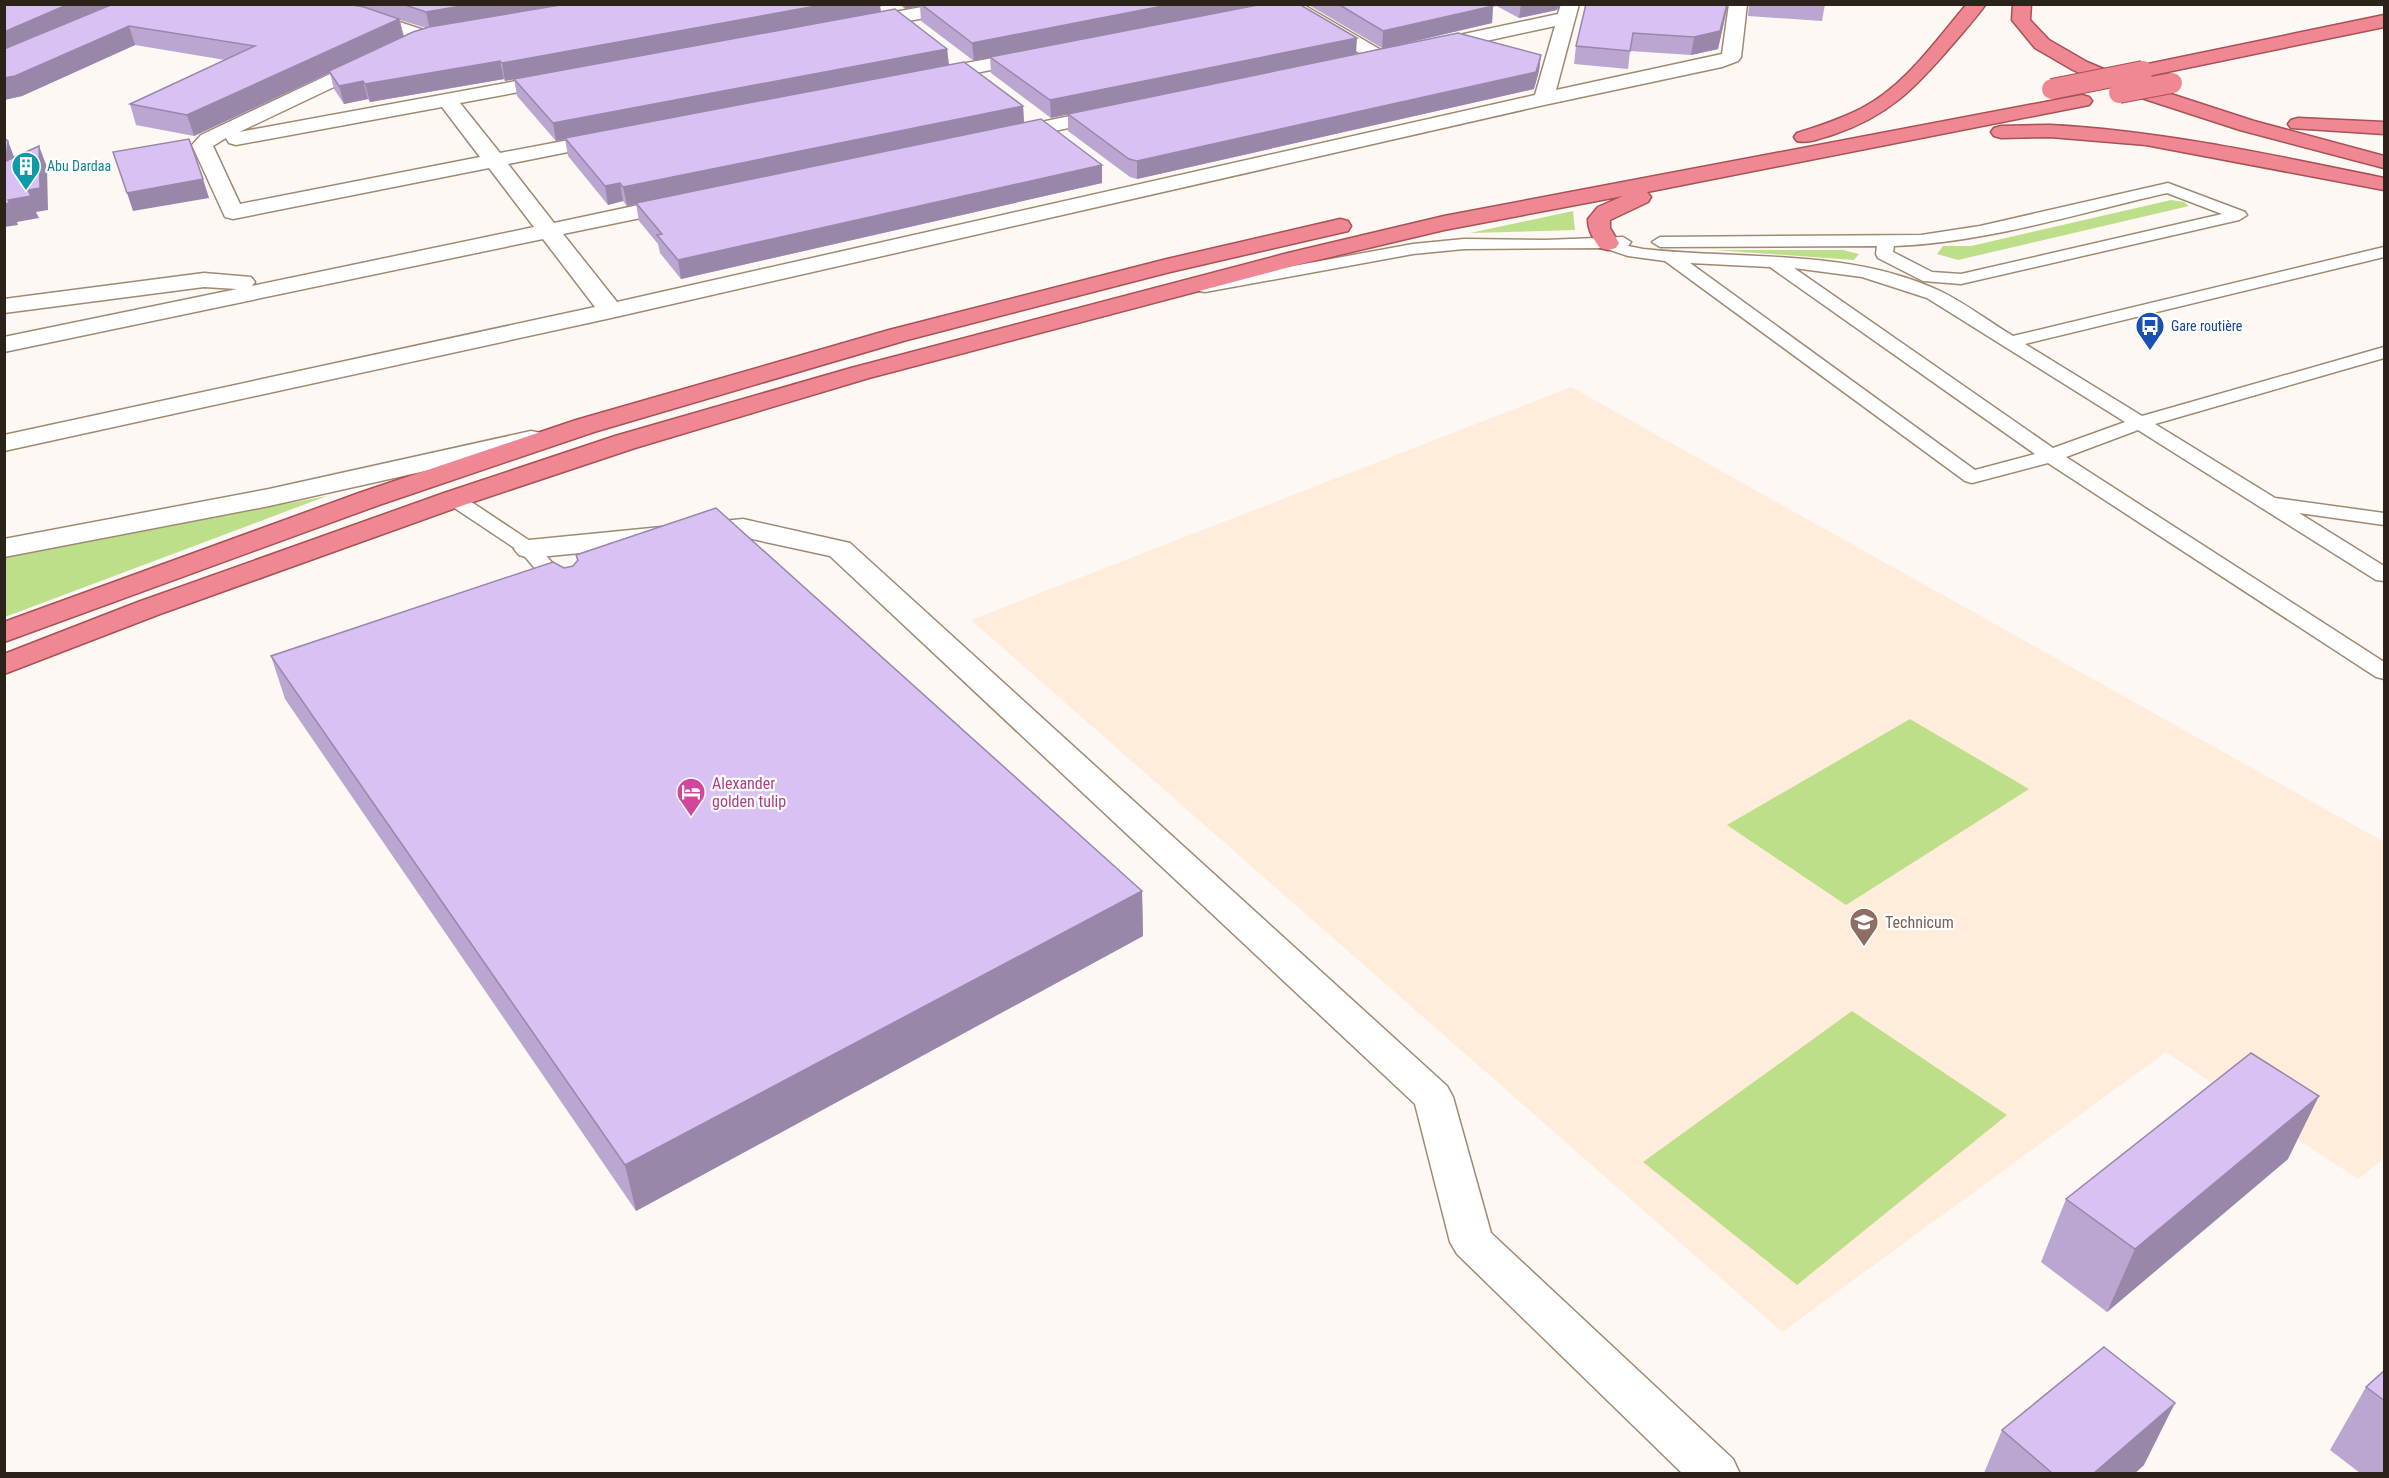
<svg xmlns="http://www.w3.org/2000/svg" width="2389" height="1478" font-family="'Roboto Condensed',sans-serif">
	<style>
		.built { fill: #ffecda }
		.green { fill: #bedf89 }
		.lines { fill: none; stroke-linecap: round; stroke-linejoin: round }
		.service-casing { stroke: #a08973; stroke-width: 3 }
		.minor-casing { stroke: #a08973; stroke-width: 3 }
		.secondary-casing { stroke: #a08973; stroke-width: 3 }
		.trunk-casing { stroke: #a85156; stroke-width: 3 }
		.service { fill: #fff; fill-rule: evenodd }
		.minor { fill: #fff; fill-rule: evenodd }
		.secondary { fill: #fff; fill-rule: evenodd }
		.trunk { fill: #ef8892; fill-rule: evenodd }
		.trunk-bridge-casing { stroke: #a85156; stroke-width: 22; stroke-linecap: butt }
		.trunk-bridge { stroke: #ef8892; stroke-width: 20 }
		.wall { fill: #bba6d1; fill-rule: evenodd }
		.shaded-wall { fill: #9987aa }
		.building { fill: #dac1f3; stroke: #9987aa; stroke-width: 1.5 }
		.labels { text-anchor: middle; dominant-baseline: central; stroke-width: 4.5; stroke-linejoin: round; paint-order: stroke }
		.far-culture-label { font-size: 14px; fill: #0d838f; stroke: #fff; text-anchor: start }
		.far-transit-label { font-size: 14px; fill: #164399; stroke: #fff; text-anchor: start }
		.hotel-label { font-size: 16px; fill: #b23c85; stroke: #fff; text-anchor: start }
		.education-label { font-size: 16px; fill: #785e54; stroke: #fff; text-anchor: start }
	</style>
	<rect width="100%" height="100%" fill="#fdf8f3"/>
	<path class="built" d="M 1571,387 L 2384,842 L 2384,1158 L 2358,1179 L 2166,1052 L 1782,1332 L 971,620 Z"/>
	<g class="green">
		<path d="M 2171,200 L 2184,202 L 2189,206 L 1958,260 L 1937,254 L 1943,246 L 1971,246 Z"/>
		<path d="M 1573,211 L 1575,230 L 1470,233 Z"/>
		<path d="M 1714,250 L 1843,250 L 1859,254 L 1854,260 Z"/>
		<path d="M 327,496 L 5,617 L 5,557 Z"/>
		<path d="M 1910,719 L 2029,789 L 1846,905 L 1727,825 Z"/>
		<path d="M 1852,1011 L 2007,1115 L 1797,1285 L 1643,1162 Z"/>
	</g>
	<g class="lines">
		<g class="service-casing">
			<g id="service">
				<path d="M 2168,183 L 2245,212 L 2247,215 L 2239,220 L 1961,284 L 1923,281 L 1878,258 L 1876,254 L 1877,246 L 1660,247 L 1652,242 L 1660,237 L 1921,235 L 1980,226 ZM 2167,193 L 2222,214 L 1961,274 L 1932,272 L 1893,252 L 1894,246 C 1984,243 2079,213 2167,193 Z"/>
				<path d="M 1623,237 L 1631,242 L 1628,246 L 1643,249 C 1741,260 1846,248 1938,290 C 1964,302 1988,321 2013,336 L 2384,247 L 2384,257 L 2025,344 L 2142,416 L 2384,347 L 2384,358 L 2155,424 L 2275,498 L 2384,513 L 2384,525 L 2299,513 L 2384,566 L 2384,581 L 2376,580 L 2138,430 L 2066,457 L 2384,662 L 2384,679 L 2376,677 L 2048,463 L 1972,483 L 1965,481 L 1665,261 L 1628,256 L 1604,248 L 1464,249 L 1413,254 L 1205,292 L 1199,291 L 1196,287 L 1199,283 L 1205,282 L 1413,244 L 1464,239 L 1545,240 ZM 1690,263 L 1770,267 L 2035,454 L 1975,470 ZM 1794,268 L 1862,277 L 1927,298 L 2125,422 L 2053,448 Z"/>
				<path d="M 454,493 L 461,495 L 536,545 L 573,585 L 576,590 L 573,595 L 565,597 L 557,595 L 522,553 L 447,503 L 444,499 L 447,495 Z"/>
			</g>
		</g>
		<g class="minor-casing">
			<g id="minor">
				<path d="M 272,4 L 317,4 L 372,13 L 436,34 L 438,38 L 436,42 L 429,44 L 369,24 L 281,9 Z"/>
				<path d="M 939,4 L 981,4 L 972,9 L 861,30 L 854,28 L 852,24 L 854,20 L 861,18 Z"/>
				<path d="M 1279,4 L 1302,4 L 1388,54 L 1391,58 L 1388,62 L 1374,62 Z"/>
				<path d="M 1561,4 L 1579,4 L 1556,90 L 1722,54 L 1729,4 L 1747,4 L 1741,57 L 1738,61 L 1722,67 L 1544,105 L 611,318 L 4,451 L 4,435 L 595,307 L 543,239 L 4,352 L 4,337 L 237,289 L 204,287 L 4,313 L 4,299 L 204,273 L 251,277 L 255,282 L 252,286 L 534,227 L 489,168 L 233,219 L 225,217 L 192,145 L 201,135 L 364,58 L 378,58 L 381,62 L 378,66 L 239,132 L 560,73 L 567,75 L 570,79 L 567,83 L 460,103 L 500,153 L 611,132 L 618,134 L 621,138 L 618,142 L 508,164 L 554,223 L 681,196 L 689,198 L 692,203 L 689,208 L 563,234 L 617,302 L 1535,95 L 1555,26 L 1431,53 L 1424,51 L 1422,47 L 1424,43 L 1431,41 L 1558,14 ZM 442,107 L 480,157 L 240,204 L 213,146 L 226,138 L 229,143 L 236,145 Z"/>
				<path d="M 1035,50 L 1042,52 L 1045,56 L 1042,60 L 929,82 L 922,80 L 919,76 L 922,72 L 929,70 Z"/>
				<path d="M 1113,107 L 1120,109 L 1123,113 L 1120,117 L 1008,141 L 1001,139 L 998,135 L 1001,131 L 1008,129 Z"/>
				<path d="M 743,519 L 850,543 L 1447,1086 L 1453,1097 L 1491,1233 L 1733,1459 L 1740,1474 L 1683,1474 L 1457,1254 L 1450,1242 L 1415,1104 L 830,556 L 743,537 L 529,558 L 519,555 L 514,549 L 519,543 L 529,540 Z"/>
			</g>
		</g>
		<g class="secondary-casing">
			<path id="secondary" d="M 531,431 L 541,433 L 544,439 L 541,445 L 269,506 L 4,557 L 4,539 L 269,489 Z"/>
		</g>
		<g class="trunk-casing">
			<g id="trunk">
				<path d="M 1967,4 L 1986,4 C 1976,18 1964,31 1953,44 C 1915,88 1889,116 1832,135 C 1821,138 1809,144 1797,141 L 1794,137 L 1797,133 C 1819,126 1841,119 1862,108 C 1905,86 1936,40 1967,4 Z"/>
				<path d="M 2013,4 L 2031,4 L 2030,20 L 2049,40 L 2087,62 L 2137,83 L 2254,121 L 2384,156 L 2384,168 L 2240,130 L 2123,92 L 2073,70 L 2035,48 L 2012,20 Z"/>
				<path d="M 2384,15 L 2384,27 L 2143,77 L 2136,75 L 2133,71 L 2136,67 L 2143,65 Z"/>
				<path d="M 2082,95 L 2089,97 L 2092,101 L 2089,105 L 1647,192 L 1651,197 L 1648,202 L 1610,220 L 1610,228 L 1619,243 L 1616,248 L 1608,250 L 1600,248 C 1593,238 1588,231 1588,219 L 1598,207 L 1623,196 L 1444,230 L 1301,264 L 869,378 L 635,448 L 464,505 L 160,614 L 4,674 L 4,654 L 138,602 L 444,493 L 615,436 L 851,368 L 1288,253 L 1444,216 Z"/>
				<path d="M 2298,118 L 2384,122 L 2384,134 L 2291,128 L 2288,124 L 2291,120 Z"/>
				<path d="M 2050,125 C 2163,131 2273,155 2384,178 L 2384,190 L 2146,145 L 2050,137 L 2001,138 L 1994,136 L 1991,132 L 1994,128 L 2001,126 Z"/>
				<path d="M 1340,219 L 1348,221 L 1351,226 L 1348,231 L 1170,272 L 907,340 L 594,432 L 379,505 L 4,642 L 4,622 L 359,493 L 576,420 L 889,330 L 1167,259 Z"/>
			</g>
		</g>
		<use href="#service" class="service"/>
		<use href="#minor" class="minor"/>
		<use href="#secondary" class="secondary"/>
		<use href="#trunk" class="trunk"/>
		<g class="trunk-bridge-casing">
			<g id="trunk-bridge">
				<path d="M 2052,89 L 2143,71"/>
				<path d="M 2119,93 L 2172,83"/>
			</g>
		</g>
		<use href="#trunk-bridge" class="trunk-bridge"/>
	</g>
	<g class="wall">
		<path d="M 4,4 L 357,6 L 357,4 L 883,4 L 880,7 L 881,12 L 947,49 L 949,65 L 1023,106 L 1024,122 L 1102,183 L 681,279 L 660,253 L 658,244 L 639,221 L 636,204 L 627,206 L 623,201 L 608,205 L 568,156 L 565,139 L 556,141 L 517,96 L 514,79 L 505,81 L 504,79 L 370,102 L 368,99 L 344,104 L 334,89 L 330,73 L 194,136 L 136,125 L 130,104 L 225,60 L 135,45 L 22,96 L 4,100 ZM 400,20 L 426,28 L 404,37 Z"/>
		<path d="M 899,4 L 1263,4 L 1356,54 L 1382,48 L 1307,4 L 1490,4 L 1493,6 L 1492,23 L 1392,46 L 1541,55 L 1539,71 L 1534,89 L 1137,179 L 1130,177 L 1068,131 L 1068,114 L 1051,118 L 991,73 L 990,57 L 974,61 L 921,21 L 920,6 L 905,9 Z"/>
		<path d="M 1493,4 L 1560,4 L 1557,10 L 1519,18 Z"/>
		<path d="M 1586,4 L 1728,4 L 1718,49 L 1691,55 L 1630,51 L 1628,69 L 1574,64 L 1576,46 Z"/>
		<path d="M 1749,4 L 1825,4 L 1822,21 L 1748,16 Z"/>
		<path d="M 576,555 L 1142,891 L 1143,936 L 636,1211 L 285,699 L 271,656 L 564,568 L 573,566 L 577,561 Z"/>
		<path d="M 2288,1159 L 2107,1312 L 2041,1262 L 2066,1199 Z"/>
		<path d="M 2385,1370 L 2385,1473 L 2360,1473 L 2330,1450 L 2366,1387 Z"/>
		<path d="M 2002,1430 L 2144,1465 L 2135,1473 L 1984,1473 Z"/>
	</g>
	<g class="shaded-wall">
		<path d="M 69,4 L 120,4 L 4,54 L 4,32 Z"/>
		<path d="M 473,4 L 580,4 L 430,30 L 426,12 Z"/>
		<path d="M 827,4 L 883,4 L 880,7 L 881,12 L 505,81 L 502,63 Z"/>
		<path d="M 904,4 L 920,4 L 920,6 L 905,9 Z"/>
		<path d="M 1173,4 L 1263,4 L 974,61 L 972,43 Z"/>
		<path d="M 1521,4 L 1560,4 L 1557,10 L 1519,18 Z"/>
		<path d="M 1727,4 L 1728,4 L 1718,49 L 1691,55 L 1694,37 Z"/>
		<path d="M 1493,6 L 1492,23 L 1382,49 L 1383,31 Z"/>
		<path d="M 399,19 L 404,38 L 194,136 L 187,115 Z"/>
		<path d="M 129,26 L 135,45 L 22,96 L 4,100 L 4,78 Z"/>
		<path d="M 1357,38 L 1356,54 L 1051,118 L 1050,100 Z"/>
		<path d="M 947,49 L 949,66 L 556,141 L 553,123 Z"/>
		<path d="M 1541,55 L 1539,71 L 1534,89 L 1137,179 L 1137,161 Z"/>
		<path d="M 500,61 L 504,79 L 370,102 L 365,84 Z"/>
		<path d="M 363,81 L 368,99 L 344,104 L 339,86 Z"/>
		<path d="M 1023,106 L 1024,123 L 627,206 L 623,187 Z"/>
		<path d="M 8,141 L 16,162 L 6,161 Z"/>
		<path d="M 39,146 L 47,167 L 48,210 L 36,212 L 39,218 L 17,222 L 18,225 L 4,227 L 4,204 L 8,200 L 28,190 Z"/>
		<path d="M 1102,165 L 1102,183 L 681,279 L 678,260 Z"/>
		<path d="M 203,179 L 209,198 L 133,211 L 127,193 Z"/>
		<path d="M 620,183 L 623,201 L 608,205 L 605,186 Z"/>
		<path d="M 1142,891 L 1143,936 L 636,1211 L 625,1165 Z"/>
		<path d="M 2319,1096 L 2288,1159 L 2107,1312 L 2135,1249 Z"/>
		<path d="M 2175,1403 L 2144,1465 L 2135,1473 L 2094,1473 Z"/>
	</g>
	<g class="building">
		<path d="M 4,4 L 69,4 L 4,32 Z"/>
		<path d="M 113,4 L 347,4 L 364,7 L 399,19 L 187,115 L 130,104 L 255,46 L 129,26 L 15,76 L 4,78 L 4,49 Z"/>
		<path d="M 402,4 L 473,4 L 426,12 Z"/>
		<path d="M 566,4 L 827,4 L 502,63 L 500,61 L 365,84 L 363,81 L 339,86 L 329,71 L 413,32 L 429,27 Z"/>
		<path d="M 921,4 L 1173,4 L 972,43 Z"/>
		<path d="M 1263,4 L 1299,4 L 1357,38 L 1050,100 L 990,57 Z"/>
		<path d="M 1338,4 L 1490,4 L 1493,6 L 1383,31 Z"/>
		<path d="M 1586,4 L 1727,4 L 1720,31 L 1694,37 L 1633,33 L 1630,51 L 1576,46 Z"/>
		<path d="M 895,9 L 947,49 L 553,123 L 514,79 Z"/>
		<path d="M 1458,33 L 1541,55 L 1536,72 L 1137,161 L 1129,159 L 1068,114 Z"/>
		<path d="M 964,62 L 1023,106 L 623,187 L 620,183 L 605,186 L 565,138 Z"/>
		<path d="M 1041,119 L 1102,165 L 678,260 L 657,235 L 662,234 L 636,203 Z"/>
		<path d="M 4,138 L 8,141 L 6,161 L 39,146 L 40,188 L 28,190 L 31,196 L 8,200 L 10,203 L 4,204 Z"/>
		<path d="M 189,139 L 203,179 L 127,193 L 113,152 Z"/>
		<path d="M 716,508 L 1142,891 L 625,1165 L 271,656 L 553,562 L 564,568 L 573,566 L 578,560 L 576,555 Z"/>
		<path d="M 2251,1053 L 2319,1096 L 2135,1249 L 2066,1199 Z"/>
		<path d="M 2104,1347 L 2175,1403 L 2094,1473 L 2052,1473 L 2002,1430 Z"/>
		<path d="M 2385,1370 L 2385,1401 L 2366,1387 Z"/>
	</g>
	<defs>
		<g id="building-pin" transform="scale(1.5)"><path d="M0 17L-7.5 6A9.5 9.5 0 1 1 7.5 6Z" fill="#0f9aa8" stroke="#fff"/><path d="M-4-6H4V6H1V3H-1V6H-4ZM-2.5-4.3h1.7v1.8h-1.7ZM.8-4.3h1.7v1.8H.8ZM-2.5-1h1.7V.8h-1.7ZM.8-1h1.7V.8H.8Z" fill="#fff"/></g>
		<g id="bus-pin" transform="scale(1.5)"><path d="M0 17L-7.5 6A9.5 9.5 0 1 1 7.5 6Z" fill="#1a4fb4" stroke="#fff"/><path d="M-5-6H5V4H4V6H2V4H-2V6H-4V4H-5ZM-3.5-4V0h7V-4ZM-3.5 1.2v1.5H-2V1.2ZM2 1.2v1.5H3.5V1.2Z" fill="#fff"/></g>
		<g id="hotel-pin" transform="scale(1.5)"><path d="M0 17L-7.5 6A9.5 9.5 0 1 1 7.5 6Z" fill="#d1479c" stroke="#fff"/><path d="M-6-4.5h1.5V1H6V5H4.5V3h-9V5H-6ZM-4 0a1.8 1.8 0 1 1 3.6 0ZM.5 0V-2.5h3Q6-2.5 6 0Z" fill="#fff"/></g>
		<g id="school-pin" transform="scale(1.5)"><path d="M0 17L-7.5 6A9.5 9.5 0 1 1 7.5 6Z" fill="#8d6e63" stroke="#fff"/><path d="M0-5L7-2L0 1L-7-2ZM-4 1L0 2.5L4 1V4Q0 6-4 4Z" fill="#fff"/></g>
	</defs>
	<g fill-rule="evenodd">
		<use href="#building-pin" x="26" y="166"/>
		<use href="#bus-pin" x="2150" y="326"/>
		<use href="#hotel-pin" x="691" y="792"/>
		<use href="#school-pin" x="1864" y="922"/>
	</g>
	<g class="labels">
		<g class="far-culture-label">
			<text x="47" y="166">Abu Dardaa</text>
		</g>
		<g class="far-transit-label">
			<text x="2171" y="326">Gare routière</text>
		</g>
		<g class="hotel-label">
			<text x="712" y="783">Alexander<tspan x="712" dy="18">golden tulip</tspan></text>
		</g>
		<g class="education-label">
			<text x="1885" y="922">Technicum</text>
		</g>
	</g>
	<rect width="2389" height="1478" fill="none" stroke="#2b2219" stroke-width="12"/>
</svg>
